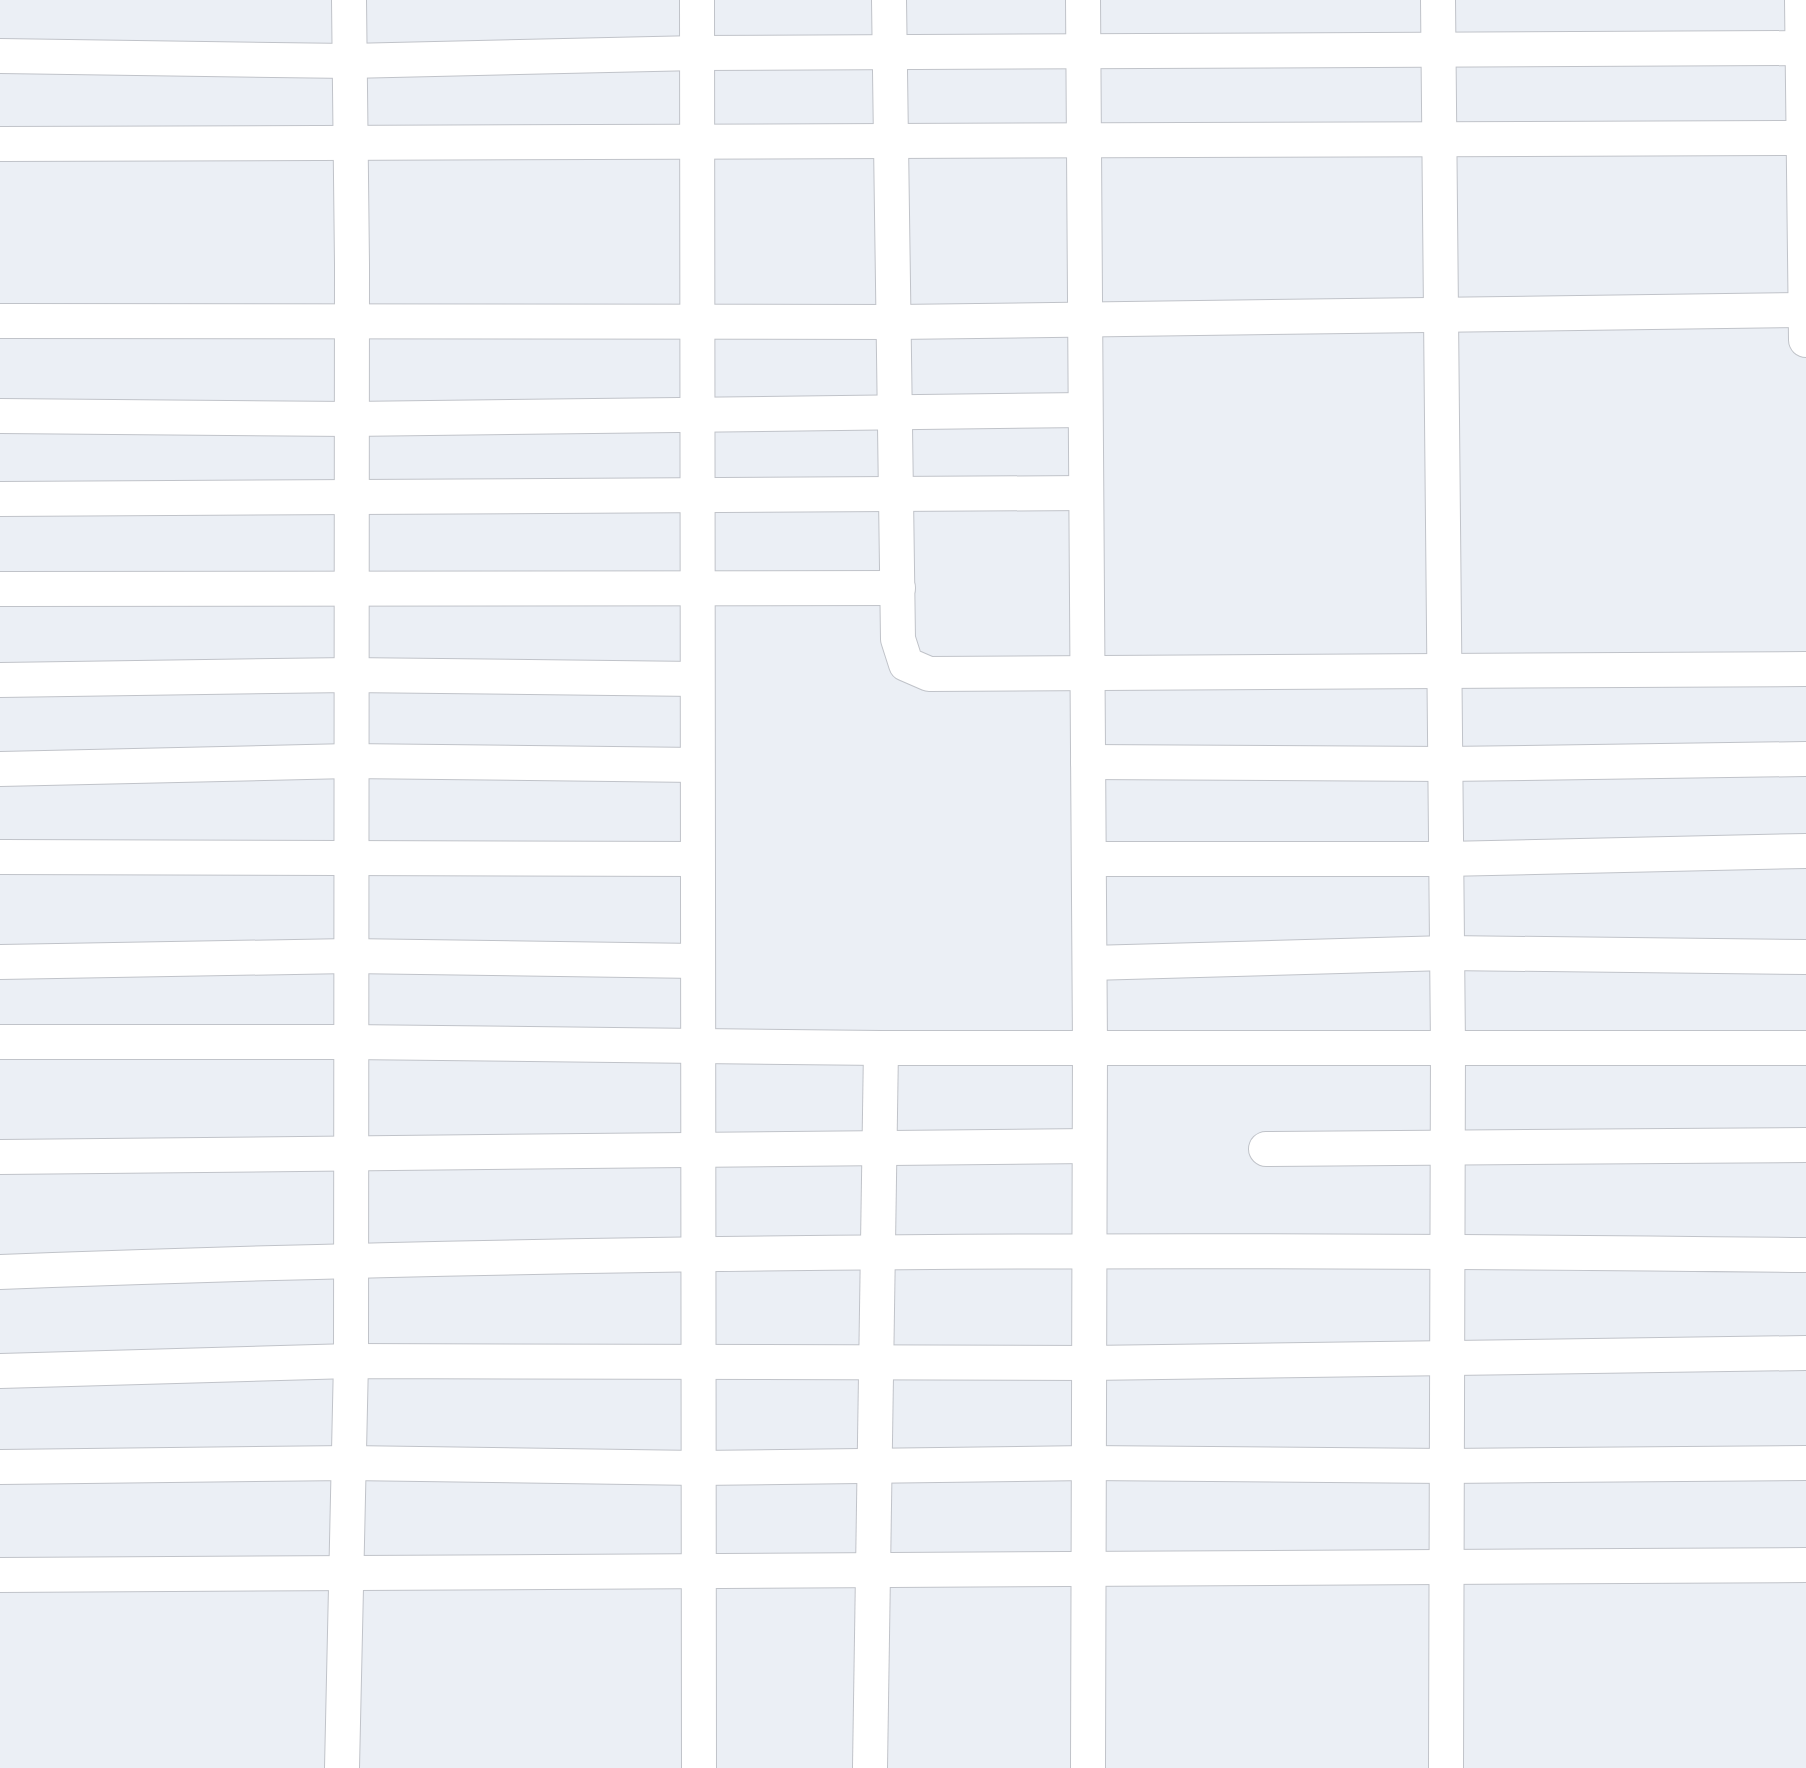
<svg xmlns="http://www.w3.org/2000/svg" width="1806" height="1768" font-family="'Sofia Sans Condensed',sans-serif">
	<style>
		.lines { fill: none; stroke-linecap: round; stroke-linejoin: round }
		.minor-casing { stroke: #c0c3c9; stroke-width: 36 }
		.minor { stroke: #fff; stroke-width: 34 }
	</style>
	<rect width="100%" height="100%" fill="#ebeff5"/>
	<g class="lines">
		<g class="minor-casing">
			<g id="minor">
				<path d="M 697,0 L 699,1768"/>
				<path d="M 889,0 L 898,639 L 906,664 L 929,674 L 1806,669"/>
				<path d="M 1083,0 L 1090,1048 L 1088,1768"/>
				<path d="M 1438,0 L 1448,1048 L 1446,1768"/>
				<path d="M 1802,0 L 1806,340"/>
				<path d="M 0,56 L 349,61 L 698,53 L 1806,48"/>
				<path d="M 0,144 L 1804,138"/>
				<path d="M 0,321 L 896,322 L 1806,310"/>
				<path d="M 0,416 L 350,419 L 1085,410"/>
				<path d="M 0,499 L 1085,493"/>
				<path d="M 0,589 L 898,588"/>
				<path d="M 0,680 L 349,675 L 697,679"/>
				<path d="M 1088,762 L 1445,764 L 1806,759"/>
				<path d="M 0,769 L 349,761 L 697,765"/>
				<path d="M 0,857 L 697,859"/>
				<path d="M 1089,859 L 1445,859 L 1806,851"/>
				<path d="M 0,962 L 349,956 L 697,961"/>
				<path d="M 1090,963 L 1447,953 L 1806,957"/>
				<path d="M 0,1042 L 349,1042 L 881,1048 L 1806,1048"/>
				<path d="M 1266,1149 L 1806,1145"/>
				<path d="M 0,1157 L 1089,1146"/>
				<path d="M 0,1272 C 602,1249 1204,1248 1806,1255"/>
				<path d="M 0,1371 L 351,1361 L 1089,1363 L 1806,1353"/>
				<path d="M 0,1467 L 349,1463 L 698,1468 L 1088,1463 L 1447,1466 L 1806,1463"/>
				<path d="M 0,1575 C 602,1570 1204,1567 1806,1565"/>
				<path d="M 342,1768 L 351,1361 L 352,265 L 349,0"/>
				<path d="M 870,1768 L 881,1048"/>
			</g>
		</g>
		<use href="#minor" class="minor"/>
	</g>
</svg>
